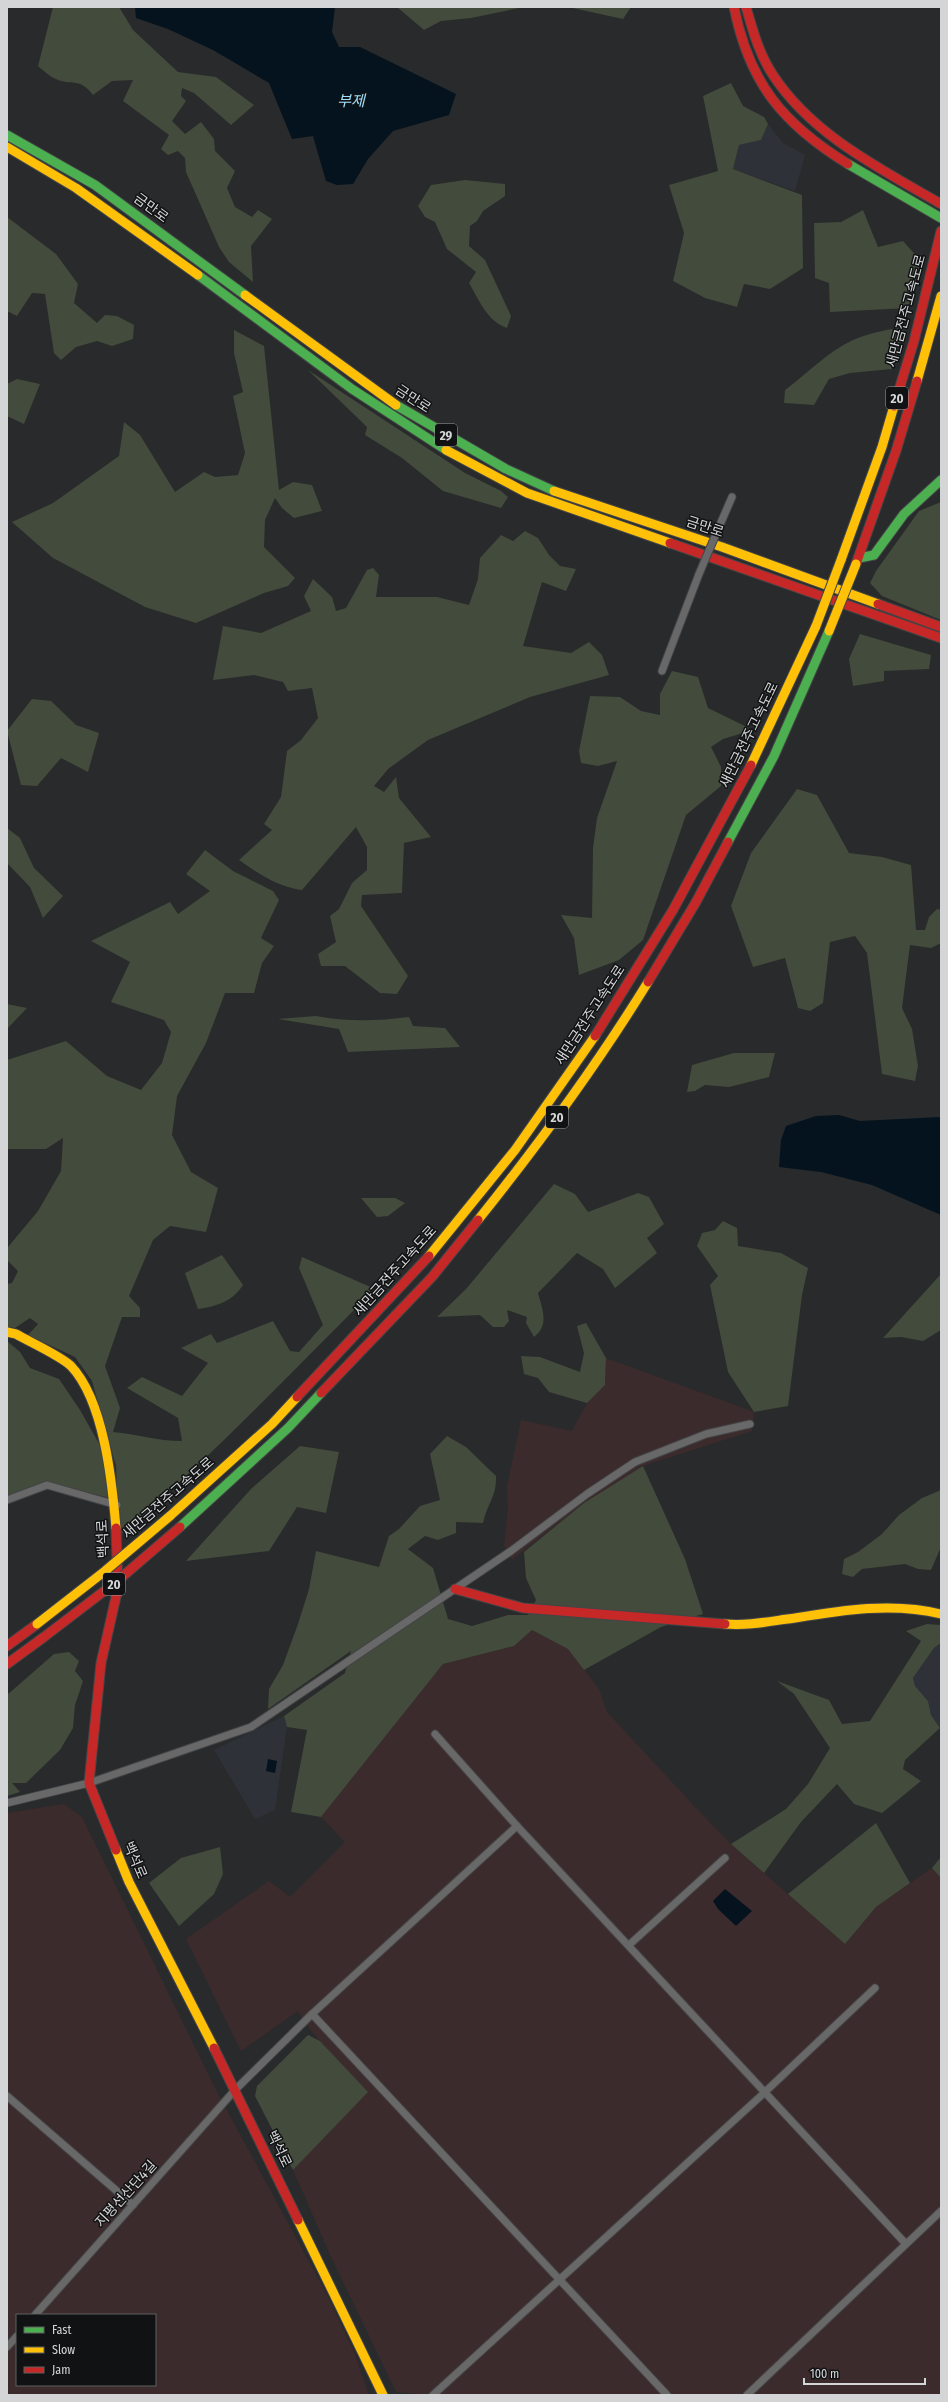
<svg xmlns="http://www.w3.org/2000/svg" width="948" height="2402" font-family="'Fira Sans Condensed','Noto Sans KR',sans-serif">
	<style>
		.built { fill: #2e3138 }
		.industrial { fill: #3c2b2c; fill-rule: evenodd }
		.green { fill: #424b3c }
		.water { fill: #04131d }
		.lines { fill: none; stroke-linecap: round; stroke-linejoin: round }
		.street-casing { stroke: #444547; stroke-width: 9 }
		.fast-casing { stroke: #444547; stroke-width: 11 }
		.slow-casing { stroke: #444547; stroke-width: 11 }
		.jam-casing { stroke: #444547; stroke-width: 11 }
		.street { stroke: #686869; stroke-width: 7 }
		.fast { stroke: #4caf50; stroke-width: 9 }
		.slow { stroke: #ffc107; stroke-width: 9 }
		.jam { stroke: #c62828; stroke-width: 9 }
		.street-bridge-casing { stroke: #444547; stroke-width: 9; stroke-linecap: butt }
		.slow-bridge-casing { stroke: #444547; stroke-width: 11; stroke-linecap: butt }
		.jam-bridge-casing { stroke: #444547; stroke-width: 11; stroke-linecap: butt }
		.street-bridge { stroke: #686869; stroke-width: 7 }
		.slow-bridge { stroke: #ffc107; stroke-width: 9 }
		.jam-bridge { stroke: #c62828; stroke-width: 9 }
		.labels { text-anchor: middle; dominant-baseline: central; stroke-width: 3; stroke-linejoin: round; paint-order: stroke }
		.shield { fill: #111213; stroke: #9a9a9c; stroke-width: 1 }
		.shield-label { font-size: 13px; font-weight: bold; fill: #d4d5d7 }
		.street-label { font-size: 14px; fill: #d4d5d7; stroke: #111213 }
		.water-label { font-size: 15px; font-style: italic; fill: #9de0fe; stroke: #111213 }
	</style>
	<rect width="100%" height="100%" fill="#292a2b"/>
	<g class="built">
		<path d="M 768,124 L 783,143 L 805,155 L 795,191 L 733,169 L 739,145 L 761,140 Z"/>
		<path d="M 941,1643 L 941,1727 L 940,1728 L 931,1715 L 928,1701 L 915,1686 L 913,1678 L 934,1648 Z"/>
		<path d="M 284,1716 L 287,1727 L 275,1810 L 255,1819 L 214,1750 Z"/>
	</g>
	<g class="industrial">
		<path d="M 606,1358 L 754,1412 L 752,1431 L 643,1466 L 584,1503 L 512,1560 L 504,1546 L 508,1509 L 507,1486 L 521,1420 L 572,1431 L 587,1403 L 605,1385 Z"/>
		<path d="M 532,1630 L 568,1649 L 599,1689 L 607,1712 L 698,1810 L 731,1844 L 845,1944 L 876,1907 L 932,1868 L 941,1878 L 941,2395 L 428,2395 L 396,2392 L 331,2257 L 293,2170 L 367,2092 L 312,2032 L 298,2011 L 241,2051 L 186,1939 L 269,1881 L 290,1897 L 345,1842 L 321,1817 L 443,1664 L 514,1646 Z"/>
		<path d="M 64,1804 L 82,1817 L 218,2094 L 325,2291 L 354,2352 L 369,2395 L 7,2395 L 7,1813 ZM 17,2315 L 155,2315 L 155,2385 L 17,2385 Z"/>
	</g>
	<g class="green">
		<path d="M 53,7 L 119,7 L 133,30 L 178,72 L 216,77 L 254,105 L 231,125 L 194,93 L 182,88 L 181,96 L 186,101 L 172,121 L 185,134 L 201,122 L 214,139 L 215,151 L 235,171 L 227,188 L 235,207 L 252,217 L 258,210 L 272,219 L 251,246 L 253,282 L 229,262 L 219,247 L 186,172 L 185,158 L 178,151 L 168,155 L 161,149 L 169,135 L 123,101 L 133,80 L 112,81 L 93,95 C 80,77 71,86 56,79 C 50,77 43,70 38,66 Z"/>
		<path d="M 524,7 L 471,18 L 441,21 L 424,30 L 397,7 Z"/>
		<path d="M 568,7 L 631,7 L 623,19 Z"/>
		<path d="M 731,83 L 743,106 L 764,117 L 768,124 L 761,140 L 739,145 L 733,169 L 802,195 L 803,268 L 770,289 L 744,284 L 737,307 L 705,298 L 673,281 L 684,233 L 669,185 L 718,171 L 703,96 Z"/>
		<path d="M 465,180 L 505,184 L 505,196 L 483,211 L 477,221 L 470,226 L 469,246 L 485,260 L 511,316 L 507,328 C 487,321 479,300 469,283 L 476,272 L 447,249 L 435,222 L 425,217 L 418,206 L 431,185 Z"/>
		<path d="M 863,210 L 878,247 L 903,241 L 921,261 L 909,308 L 830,312 L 829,283 L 815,278 L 814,223 L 841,222 Z"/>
		<path d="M 7,217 L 56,254 L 78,284 L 74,303 L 97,323 L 105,315 L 117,316 L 134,325 L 133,339 L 112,346 L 97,341 L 76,347 L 61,360 L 54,353 L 45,294 L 32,293 L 17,316 L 7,311 Z"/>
		<path d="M 904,327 L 892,369 L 850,373 L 829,379 L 814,405 L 784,403 L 785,390 C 807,374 828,351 853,340 C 869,333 886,330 904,327 Z"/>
		<path d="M 234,330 L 264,346 L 279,490 L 293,482 L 312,485 L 322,511 L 294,518 L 282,508 L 275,498 L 265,520 L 264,547 L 295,578 L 288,586 L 264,593 L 196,623 L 145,607 L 53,558 L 12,522 L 53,503 L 119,456 L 124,422 L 140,435 L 175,492 L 204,472 L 215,477 L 238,475 L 245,453 L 233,396 L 243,392 L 234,353 Z"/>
		<path d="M 308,370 L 465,473 L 501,491 L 508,497 L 501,508 L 443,491 L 402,458 L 365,435 L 367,427 Z"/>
		<path d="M 17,379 L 40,384 L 24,424 L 7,416 L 7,384 Z"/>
		<path d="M 941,502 L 941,620 L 882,596 L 870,583 L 876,571 L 919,511 Z"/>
		<path d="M 525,531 L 538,538 L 549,555 L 560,566 L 576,569 L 566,591 L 542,582 L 523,646 L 571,653 L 589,642 L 602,655 L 609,675 L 530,697 L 428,740 L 388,769 L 374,786 L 384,792 L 396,777 L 399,798 L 431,837 L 404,843 L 402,893 L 362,895 L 361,906 L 408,976 L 397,994 L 380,993 L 345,966 L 321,966 L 318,954 L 336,942 L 330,916 L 339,909 L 352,883 L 367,870 L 367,847 L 356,827 L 302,890 C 278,887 259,874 239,860 L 272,830 L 264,824 L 281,797 L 287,751 L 301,740 L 318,718 L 312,688 L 288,691 L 283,682 L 254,675 L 213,680 L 223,626 L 261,633 L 311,611 L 304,596 L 313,579 L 332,597 L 336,611 L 346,608 L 367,570 L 373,568 L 379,575 L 376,597 L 437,597 L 469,605 L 478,579 L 480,558 L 501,535 L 513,541 Z"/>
		<path d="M 860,634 L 931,655 L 929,669 L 884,671 L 884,681 L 853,686 L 849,659 Z"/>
		<path d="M 672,671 L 698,677 L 708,708 L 753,730 L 723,739 L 711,747 L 721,767 L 721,786 L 686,815 L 643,940 L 619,960 L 579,975 L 574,938 L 561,915 L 592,918 L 593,848 L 597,818 L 617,761 L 598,766 L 581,763 L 579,751 L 590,696 L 620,697 L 641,711 L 660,715 L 660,694 Z"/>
		<path d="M 32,699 L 51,701 L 76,725 L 99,733 L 88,772 L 61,758 L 37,786 L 21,785 L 7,731 Z"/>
		<path d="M 797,789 L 817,795 L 849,853 L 882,857 L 911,865 L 916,930 L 925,930 L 929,917 L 937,909 L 941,910 L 941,943 L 931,948 L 910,945 L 902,1008 L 912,1029 L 918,1066 L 915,1081 L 882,1074 L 867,953 L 855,936 L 830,942 L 823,1003 L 810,1011 L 798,1008 L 785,958 L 753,967 L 731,906 L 751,853 Z"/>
		<path d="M 7,828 L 20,838 L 34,868 L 63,896 L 43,918 L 30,887 L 7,863 Z"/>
		<path d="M 205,850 L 233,871 L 273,891 L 279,900 L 261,938 L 274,946 L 262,963 L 254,993 L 225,993 L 206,1043 L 177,1096 L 172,1135 L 191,1172 L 218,1188 L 206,1232 L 170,1226 L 153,1240 L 129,1296 L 140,1308 L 140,1317 L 122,1317 L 105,1366 L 120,1408 L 113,1432 C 137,1434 157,1441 182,1441 L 178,1418 L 127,1388 L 142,1377 L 182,1396 L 208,1363 L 181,1348 L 211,1334 L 217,1343 L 273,1321 L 290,1351 L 299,1352 L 323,1325 L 299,1268 L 302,1257 L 373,1288 L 360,1304 C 281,1383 204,1464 119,1536 L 116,1466 L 92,1381 L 75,1357 L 28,1335 L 38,1324 L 30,1318 L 15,1328 L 7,1327 L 7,1284 L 12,1283 L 18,1271 L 7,1260 L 8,1247 L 38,1211 L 61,1171 L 63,1138 L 46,1149 L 7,1149 L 7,1060 L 66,1041 L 107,1076 L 141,1090 L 162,1063 L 171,1032 L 164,1020 L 111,1002 L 130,962 L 91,941 L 170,902 L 178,914 L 210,891 L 186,874 Z"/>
		<path d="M 7,1004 L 27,1008 L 7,1029 Z"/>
		<path d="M 316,1016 C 348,1022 377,1021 409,1017 L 413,1026 L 445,1028 L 460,1047 L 348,1052 L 339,1029 L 278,1019 Z"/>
		<path d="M 734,1053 L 775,1053 L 769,1077 L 729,1087 L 705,1085 L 695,1091 L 687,1092 L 692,1065 Z"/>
		<path d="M 554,1184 L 575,1194 L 588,1212 L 638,1193 L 649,1197 L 664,1224 L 647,1238 L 657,1253 L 615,1288 L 603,1269 L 577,1253 L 538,1293 C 542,1309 550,1325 534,1337 L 526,1323 L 527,1317 L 507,1310 L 509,1321 L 504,1327 L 493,1327 L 480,1315 L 437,1317 L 466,1289 Z"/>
		<path d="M 361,1198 L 395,1198 L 405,1203 L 388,1216 L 377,1217 Z"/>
		<path d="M 723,1221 L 737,1228 L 738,1246 L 781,1253 L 808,1268 L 802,1295 L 788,1406 L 754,1412 L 728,1372 L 710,1285 L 718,1276 L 697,1246 L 702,1233 L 715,1230 Z"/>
		<path d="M 222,1255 L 243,1285 C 232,1302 217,1306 198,1309 L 185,1273 Z"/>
		<path d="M 941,1274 L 941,1330 L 923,1341 L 901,1337 L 883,1338 Z"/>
		<path d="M 586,1323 L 606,1358 L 605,1385 L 587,1403 L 549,1392 L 538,1378 L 524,1374 L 521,1356 L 540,1357 L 580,1372 L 584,1353 L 577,1326 Z"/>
		<path d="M 7,1341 L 20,1352 L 30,1368 L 59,1379 L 80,1410 L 101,1447 L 110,1498 L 46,1482 L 26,1489 L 7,1501 Z"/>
		<path d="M 447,1436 L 466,1447 L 496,1476 C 497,1496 487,1504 483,1523 L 456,1522 L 456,1533 L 438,1540 L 425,1536 L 408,1549 L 433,1568 L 448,1619 L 472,1626 L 508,1615 L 528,1615 L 536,1600 L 526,1578 L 524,1552 L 584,1503 L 643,1466 L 685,1559 L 703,1614 L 661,1627 L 584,1670 L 568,1649 L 532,1630 L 514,1646 L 443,1664 L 321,1817 L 291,1812 L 307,1730 L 287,1727 L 284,1716 L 345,1673 L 351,1651 L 268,1709 L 269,1689 L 283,1665 L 298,1624 L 309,1589 L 316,1551 L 379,1567 L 389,1536 L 399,1529 L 420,1506 L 440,1500 L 430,1454 Z"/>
		<path d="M 300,1446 L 339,1452 L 326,1513 L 297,1507 L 269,1551 L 186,1561 L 251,1489 Z"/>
		<path d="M 941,1490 L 941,1547 L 931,1570 L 918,1569 L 905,1564 L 862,1569 L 853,1577 L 842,1574 L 844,1559 L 858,1552 L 882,1534 L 899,1515 L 922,1498 Z"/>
		<path d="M 927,1624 L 941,1625 L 941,1643 L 934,1648 L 913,1678 L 915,1686 L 928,1701 L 931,1715 L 940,1728 L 905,1760 L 903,1769 L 921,1781 L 882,1813 L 854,1804 L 837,1784 L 801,1822 L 764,1873 L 731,1844 L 786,1809 L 808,1784 L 830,1748 L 794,1694 L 777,1681 L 829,1700 L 842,1724 L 870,1721 L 921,1641 L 906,1631 Z"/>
		<path d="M 69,1652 L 79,1661 L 75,1671 L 83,1681 L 75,1705 L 73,1728 L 60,1750 L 26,1783 L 12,1783 L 20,1792 L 7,1796 L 7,1695 L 54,1654 Z"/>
		<path d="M 876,1823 L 910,1883 L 876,1907 L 845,1944 L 788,1894 Z"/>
		<path d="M 220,1847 L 223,1874 L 214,1894 L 179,1926 L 149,1883 L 181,1858 Z"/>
		<path d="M 941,1857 L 941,1878 L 932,1868 Z"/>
		<path d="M 308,2035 L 320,2041 L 368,2092 L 293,2170 L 255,2096 L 257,2086 Z"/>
	</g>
	<g class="water">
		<path d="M 135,7 L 335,7 L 332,32 L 339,47 L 360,47 L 456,94 L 449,115 L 393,131 L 368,159 L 353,184 L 337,185 L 326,181 L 313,136 L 292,139 L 269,83 L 213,50 L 168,29 L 136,18 Z"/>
		<path d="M 839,1115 L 860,1121 L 941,1117 L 941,1215 L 872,1185 L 821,1172 L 779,1167 L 781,1140 L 786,1126 L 816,1116 Z"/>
		<path d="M 268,1759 L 277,1761 L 275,1773 L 266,1771 Z"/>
		<path d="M 725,1889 L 752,1911 L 736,1926 L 718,1909 L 713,1901 Z"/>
	</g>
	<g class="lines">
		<g class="street-casing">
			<g id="street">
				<path d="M 719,527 L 732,497"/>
				<path d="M 662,671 L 699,574"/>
				<path d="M 7,1500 L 47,1485 L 117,1505"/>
				<path d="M 435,1734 L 517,1826 L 906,2244"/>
				<path d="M 7,1803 L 89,1783 L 251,1727 L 511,1551 L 587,1494 L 635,1462 L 706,1434 L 750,1424"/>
				<path d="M 629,1945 L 725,1858"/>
				<path d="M 312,2014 L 667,2395"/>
				<path d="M 7,2096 L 133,2205"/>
				<path d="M 35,2315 L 235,2090 L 312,2014 L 517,1826"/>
				<path d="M 7,2347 L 17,2336"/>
				<path d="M 433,2395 L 764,2093 L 875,1988"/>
				<path d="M 747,2395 L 941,2211"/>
			</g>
		</g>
		<g class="fast-casing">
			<g id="fast">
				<path d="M 7,135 L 95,185 L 245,295"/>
				<path d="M 848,164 L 941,218"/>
				<path d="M 198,275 L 352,389 L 446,450"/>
				<path d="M 396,405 L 506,469 L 554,491"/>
				<path d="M 859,558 L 874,555 L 904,514 L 941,480"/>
				<path d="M 728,842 L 774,756 L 829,631"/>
				<path d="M 180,1527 L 288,1428 L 321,1393"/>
			</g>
		</g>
		<g class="slow-casing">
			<g id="slow">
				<path d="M 7,147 L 76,188 L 198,275"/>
				<path d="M 245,295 L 396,405"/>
				<path d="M 917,381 L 941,296"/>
				<path d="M 446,450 L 527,493 L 670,543"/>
				<path d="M 554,491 L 722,547 L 878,604"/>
				<path d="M 841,560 L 882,447 L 894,406"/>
				<path d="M 751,765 L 816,626"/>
				<path d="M 478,1220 C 539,1144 597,1065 648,982"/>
				<path d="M 429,1256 L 515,1150 L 595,1036"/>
				<path d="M 7,1332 L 16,1334 C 30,1342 61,1356 71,1366 C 104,1401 112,1481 116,1528"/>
				<path d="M 170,1516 L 272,1424 L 297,1397"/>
				<path d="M 725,1624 C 749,1626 771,1621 795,1618 C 843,1610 893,1602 941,1614"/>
				<path d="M 116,1850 L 129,1882 L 214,2048"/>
				<path d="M 298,2220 L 383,2395"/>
			</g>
		</g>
		<g class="jam-casing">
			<g id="jam">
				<path d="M 734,7 C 749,83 783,124 848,164"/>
				<path d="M 746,7 C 753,31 759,54 773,75 C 812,135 881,169 941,204"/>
				<path d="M 894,406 L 914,341 L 941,231"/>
				<path d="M 670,543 L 941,638"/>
				<path d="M 856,564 L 896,451 L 917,381"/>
				<path d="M 878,604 L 941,627"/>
				<path d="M 648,982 L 696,902 L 728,842"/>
				<path d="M 595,1036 L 673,910 L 751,765"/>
				<path d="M 321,1393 L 432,1277 L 478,1220"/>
				<path d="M 297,1397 L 429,1256"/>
				<path d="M 116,1528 L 118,1588 L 101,1663 L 89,1783 L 116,1850"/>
				<path d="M 455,1589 L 523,1608 L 725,1624"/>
				<path d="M 7,1646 L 37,1624"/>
				<path d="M 7,1664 L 44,1637"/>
				<path d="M 214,2048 L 298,2220"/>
			</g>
		</g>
		<use href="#street" class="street"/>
		<use href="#fast" class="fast"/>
		<use href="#slow" class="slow"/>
		<use href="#jam" class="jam"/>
		<g class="street-bridge-casing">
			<path id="street-bridge" d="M 699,574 L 719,527"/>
		</g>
		<g class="slow-bridge-casing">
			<g id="slow-bridge">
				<path d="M 816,626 L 841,560"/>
				<path d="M 829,631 L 856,564"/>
				<path d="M 37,1624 L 105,1571 L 170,1516"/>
			</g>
		</g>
		<g class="jam-bridge-casing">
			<path id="jam-bridge" d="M 44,1637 L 116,1582 L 180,1527"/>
		</g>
		<use href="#street-bridge" class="street-bridge"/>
		<use href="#slow-bridge" class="slow-bridge"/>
		<use href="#jam-bridge" class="jam-bridge"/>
	</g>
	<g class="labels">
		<g class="shield">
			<rect x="886" y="387" width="22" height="22" rx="3"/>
			<rect x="435" y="424" width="22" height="22" rx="3"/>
			<rect x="546" y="1106" width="22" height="22" rx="3"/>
			<rect x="103" y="1573" width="22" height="22" rx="3"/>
		</g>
		<g class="shield-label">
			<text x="897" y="398">20</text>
			<text x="446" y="435">29</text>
			<text x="557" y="1117">20</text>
			<text x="114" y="1584">20</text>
		</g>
		<g class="street-label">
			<text transform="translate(151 208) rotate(36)">금만로</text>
			<text transform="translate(906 311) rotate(-75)">새만금전주고속도로</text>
			<text transform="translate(413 399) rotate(33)">금만로</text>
			<text transform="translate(705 527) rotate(18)">금만로</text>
			<text transform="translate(749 735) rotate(-64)">새만금전주고속도로</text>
			<text transform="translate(590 1015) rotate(-57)">새만금전주고속도로</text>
			<text transform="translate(395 1271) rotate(-48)">새만금전주고속도로</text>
			<text transform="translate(168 1498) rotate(-41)">새만금전주고속도로</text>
			<text transform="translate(103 1539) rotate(-93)">백석로</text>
			<text transform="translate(135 1860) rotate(67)">백석로</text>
			<text transform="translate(279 2149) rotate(64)">백석로</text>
			<text transform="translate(126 2194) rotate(-48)">지평선산단4길</text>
		</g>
		<g class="water-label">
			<text x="351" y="101">부제</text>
		</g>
	</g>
	<rect width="948" height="2402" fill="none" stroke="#d4d5d7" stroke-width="16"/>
	<rect x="16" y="2314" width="140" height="72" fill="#111213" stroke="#5f6061"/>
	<rect x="24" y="2327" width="20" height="6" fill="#4caf50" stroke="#5f6061"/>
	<text x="52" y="2334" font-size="12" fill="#d4d5d7">Fast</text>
	<rect x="24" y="2347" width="20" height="6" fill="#ffc107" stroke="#5f6061"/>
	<text x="52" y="2354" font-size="12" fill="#d4d5d7">Slow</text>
	<rect x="24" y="2367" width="20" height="6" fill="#c62828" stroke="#5f6061"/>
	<text x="52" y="2374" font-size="12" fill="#d4d5d7">Jam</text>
	<path d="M804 2378v6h121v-6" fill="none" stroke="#d4d5d7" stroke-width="2"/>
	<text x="810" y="2378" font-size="12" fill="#d4d5d7" stroke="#111213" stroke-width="3" paint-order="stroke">100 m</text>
</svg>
